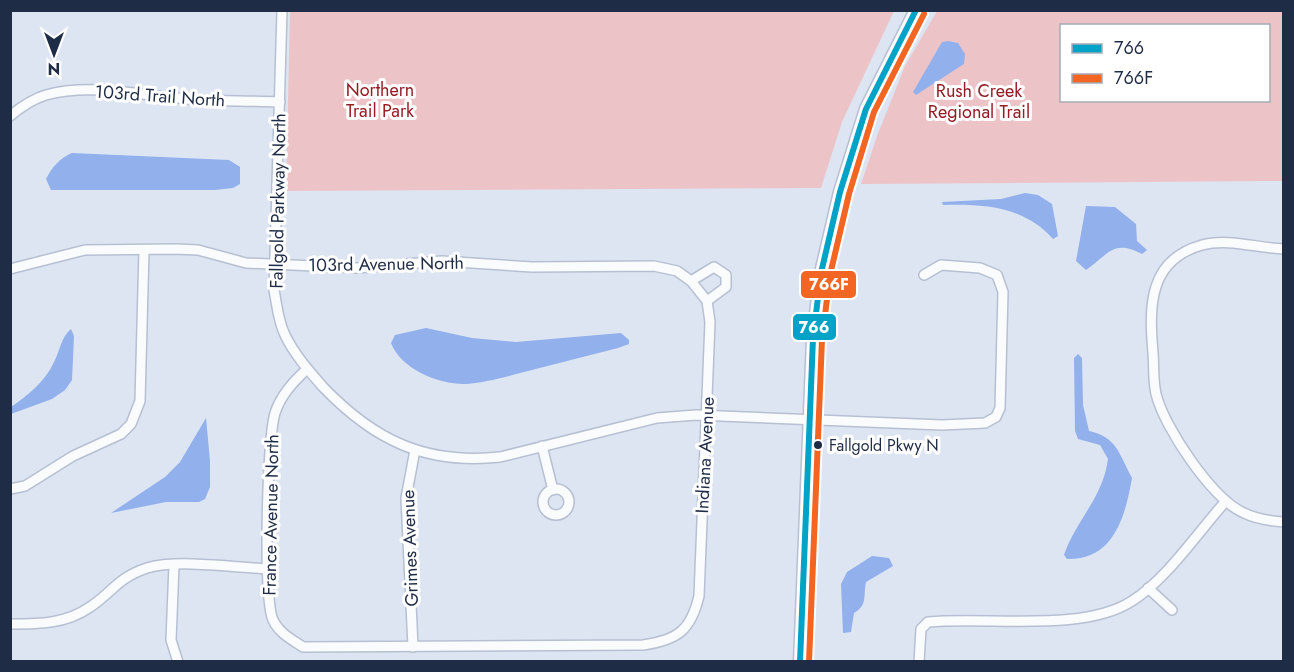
<svg xmlns="http://www.w3.org/2000/svg" width="1294" height="672" font-family="Jost,sans-serif">
	<style>
		.green { fill: #ecc4c8; fill-rule: evenodd }
		.water { fill: #91b0ec }
		.lines { fill: none; stroke-linecap: round; stroke-linejoin: round }
		.minor-casing { stroke: #b6c0d2; stroke-width: 12 }
		.major-casing { stroke: #b6c0d2; stroke-width: 15 }
		.minor { stroke: #fafbfd; stroke-width: 9 }
		.major { stroke: #fafbfd; stroke-width: 12 }
		.bus-1-casing { stroke: #fff; stroke-width: 10 }
		.bus-2-casing { stroke: #fff; stroke-width: 10 }
		.bus-1 { stroke: #02a3c7; stroke-width: 6 }
		.bus-2 { stroke: #f26522; stroke-width: 6 }
		.bus-dot { fill: #1f2c46; stroke: #fff; stroke-width: 2 }
		.labels { text-anchor: middle; dominant-baseline: central; stroke-width: 6; stroke-linejoin: round; paint-order: stroke }
		.bus-label { font-size: 16px; fill: #1f2c46; stroke: #fff; text-anchor: start }
		.park-label { font-size: 18px; fill: #951c24; stroke: #fff }
		.street-label { font-size: 18px; fill: #1f2c46; stroke: #fff }
		.line-badge { stroke: #fff; stroke-width: 2 }
		.badge-label { font-size: 16px; text-anchor: middle; font-weight: bold; fill: #fff }
	</style>
	<rect width="100%" height="100%" fill="#dde5f3"/>
	<g class="green">
		<path d="M 290,11 L 290,10 L 894,11 L 842,122 L 821,188 L 286,191 Z"/>
		<path d="M 937,11 L 1283,11 L 1283,181 L 861,184 L 877,136 L 905,66 ZM 1062,26 L 1268,26 L 1268,100 L 1062,100 Z"/>
	</g>
	<g class="water">
		<path d="M 948,41 L 958,43 L 965,54 L 964,64 L 916,95 L 913,92 L 942,42 Z"/>
		<path d="M 72,153 L 229,160 L 240,167 L 240,184 L 233,188 L 215,190 L 51,190 L 46,179 C 52,167 60,158 72,153 Z"/>
		<path d="M 1025,193 L 1038,195 L 1052,204 L 1058,236 L 1053,239 C 1024,206 983,204 943,205 L 942,202 L 1001,199 Z"/>
		<path d="M 1086,206 L 1115,207 L 1136,224 L 1137,241 L 1147,250 L 1142,254 C 1113,239 1109,254 1086,270 L 1076,261 Z"/>
		<path d="M 426,328 L 472,338 L 516,342 L 621,333 L 629,340 L 629,344 L 618,348 C 588,356 558,363 528,371 C 508,376 485,383 464,384 C 438,384 401,369 391,343 L 395,335 Z"/>
		<path d="M 71,329 L 74,336 L 72,380 L 65,390 L 52,399 L 11,414 L 11,407 C 28,395 45,382 54,362 C 60,351 61,337 71,329 Z"/>
		<path d="M 1078,354 L 1082,358 L 1083,405 L 1089,431 C 1117,437 1119,454 1132,478 C 1125,517 1114,560 1067,559 L 1064,555 C 1076,520 1103,498 1108,459 L 1100,445 L 1078,439 L 1075,431 L 1074,358 Z"/>
		<path d="M 206,418 L 210,461 L 210,487 L 205,499 L 199,502 L 166,502 L 111,513 L 165,477 L 180,462 Z"/>
		<path d="M 872,556 L 889,558 L 893,566 L 866,582 C 863,596 868,605 854,613 L 851,632 L 843,633 L 841,584 L 847,572 Z"/>
	</g>
	<g class="lines">
		<g class="minor-casing">
			<g id="minor">
				<path d="M 282,10 L 274,290 C 277,305 278,321 285,335 C 294,354 309,371 323,387 C 374,440 425,465 500,457 L 657,418 L 696,415 L 942,425 L 985,423 L 996,417 L 1000,408 L 1003,292 L 997,275 L 980,268 L 941,265 L 924,275"/>
				<path d="M 10,116 C 21,107 32,99 46,95 C 93,82 149,97 197,100 C 224,101 252,101 280,102"/>
				<path d="M 1284,249 C 1257,248 1228,238 1202,245 C 1148,260 1149,307 1153,353 C 1154,366 1153,381 1156,394 C 1164,427 1212,499 1244,513 C 1256,519 1270,521 1284,522"/>
				<path d="M 10,269 L 85,250 L 175,249 L 198,250 L 246,263 L 357,268 L 442,261 L 532,267 L 654,266 L 677,271 L 691,281 L 707,301 L 710,322 L 699,596 C 691,630 678,640 643,645 L 303,647 C 291,639 279,633 273,620 C 263,598 267,439 275,413 C 281,395 293,382 307,369"/>
				<path d="M 691,281 L 714,267 L 726,275 L 726,287 L 707,301"/>
				<path d="M 542,446 L 553,490"/>
				<path d="M 10,489 L 25,486 L 73,456 L 121,434 L 131,424 L 140,401 L 144,250"/>
				<circle cx="556" cy="502" r="13"/>
				<path d="M 174,565 L 171,640 L 178,662"/>
				<path d="M 1148,588 L 1172,610"/>
				<path d="M 10,624 C 39,624 66,624 90,607 C 113,592 117,578 147,568 C 176,559 235,567 267,569"/>
				<path d="M 413,647 L 406,498 L 415,450"/>
				<path d="M 919,662 L 921,629 L 928,622 C 986,616 1083,633 1132,601 C 1167,579 1198,532 1226,501"/>
			</g>
		</g>
		<g class="major-casing">
			<path id="major" d="M 800,662 L 813,338 L 821,273 L 840,192 L 866,109 L 916,10"/>
		</g>
		<use href="#minor" class="minor"/>
		<use href="#major" class="major"/>
		<g class="bus-1-casing">
			<path id="bus-1" d="M 800,662 L 813,338 L 821,273 L 840,192 L 866,109 L 916,10"/>
		</g>
		<g class="bus-2-casing">
			<path id="bus-2" d="M 809,662 L 822,339 L 830,275 L 849,194 L 874,112 L 924,14"/>
		</g>
		<use href="#bus-1" class="bus-1"/>
		<use href="#bus-2" class="bus-2"/>
	</g>
	<circle class="bus-dot" cx="818" cy="445" r="5"/>
	<g class="labels">
		<g class="bus-label">
			<text x="829" y="445">Fallgold Pkwy N</text>
		</g>
		<g class="park-label">
			<text x="380" y="90">Northern<tspan x="380" dy="21">Trail Park</tspan></text>
			<text x="979" y="91">Rush Creek<tspan x="979" dy="21">Regional Trail</tspan></text>
		</g>
		<g class="street-label">
			<text transform="translate(160 96) rotate(4)">103rd Trail North</text>
			<text transform="translate(278 201) rotate(-89)">Fallgold Parkway North</text>
			<text transform="translate(386 264) rotate(-1)">103rd Avenue North</text>
			<text transform="translate(705 455) rotate(-87)">Indiana Avenue</text>
			<text transform="translate(271 515) rotate(-89)">France Avenue North</text>
			<text transform="translate(410 548) rotate(-92)">Grimes Avenue</text>
		</g>
	</g>
	<g class="line-badge">
		<rect x="800" y="270" width="57" height="29" rx="6" fill="#f26522"/>
		<rect x="792" y="313" width="45" height="28" rx="6" fill="#02a3c7"/>
	</g>
	<g class="badge-label">
		<text x="829" y="290">766F</text>
		<text x="814" y="333">766</text>
	</g>
	<rect width="1294" height="672" fill="none" stroke="#1f2c46" stroke-width="24"/>
	<rect x="1060" y="24" width="210" height="78" fill="#ffffff" stroke="#a5abb5" stroke-width="1.5"/>
	<rect x="1072" y="44" width="30" height="9" fill="#02a3c7" stroke="#a5abb5" stroke-width="1.5"/>
	<text x="1114" y="54" font-size="18" fill="#1f2c46">766</text>
	<rect x="1072" y="74" width="30" height="9" fill="#f26522" stroke="#a5abb5" stroke-width="1.5"/>
	<text x="1114" y="84" font-size="18" fill="#1f2c46">766F</text>
	<g transform="translate(54 54) rotate(180)" stroke="#ffffff" stroke-width="4.5" paint-order="stroke">
	<path d="M0-4.5L10 22L0 15L-10 22Z" fill="#1f2c46"/>
	<text y="-9" font-size="16" font-weight="bold" text-anchor="middle" fill="#1f2c46">N</text>
	</g>
</svg>
